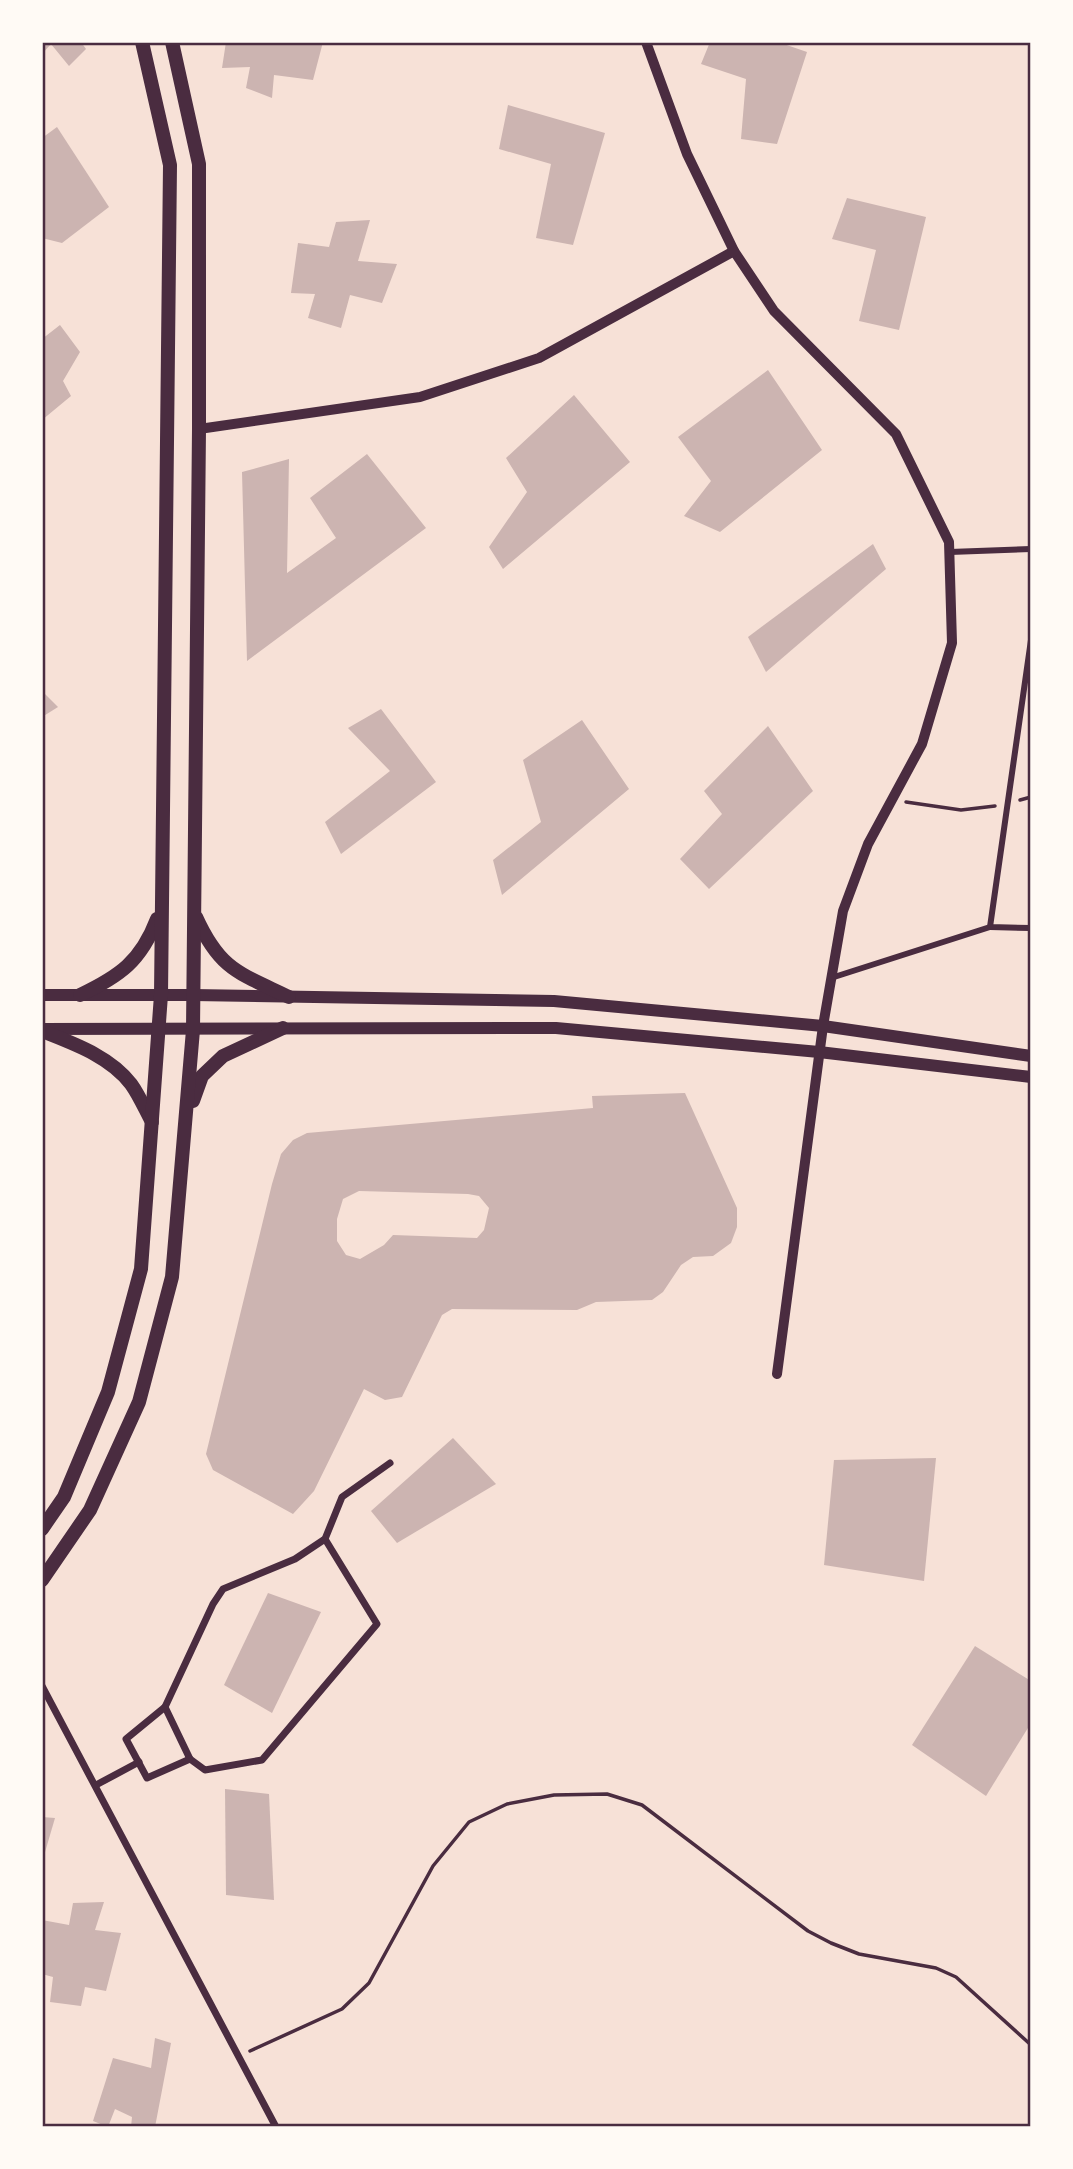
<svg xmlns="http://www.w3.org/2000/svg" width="1073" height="2169" font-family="Poppins,sans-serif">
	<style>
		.building { fill: #ccb4b1; fill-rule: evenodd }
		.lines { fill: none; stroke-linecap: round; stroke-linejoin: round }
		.path { stroke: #4a2c40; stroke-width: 3.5 }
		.pedestrian { stroke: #4a2c40; stroke-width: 6 }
		.minor { stroke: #4a2c40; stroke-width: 7 }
		.tertiary { stroke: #4a2c40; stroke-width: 10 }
		.secondary { stroke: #4a2c40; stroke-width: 12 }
		.primary { stroke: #4a2c40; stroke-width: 14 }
		.neatline { fill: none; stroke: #4a2c40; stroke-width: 2.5 }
	</style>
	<rect width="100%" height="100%" fill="#f7e1d7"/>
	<g class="building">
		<path d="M 42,42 L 81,42 L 86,49 L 69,66 L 51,44 L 42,54 Z"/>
		<path d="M 226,42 L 323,42 L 313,80 L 274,75 L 272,98 L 246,88 L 250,67 L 222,68 Z"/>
		<path d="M 710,42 L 778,42 L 807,52 L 777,144 L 741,139 L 746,79 L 701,64 Z"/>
		<path d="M 508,105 L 605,133 L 573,245 L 536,238 L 551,164 L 499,149 Z"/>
		<path d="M 57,127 L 109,207 L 62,243 L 42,238 L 42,138 Z"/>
		<path d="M 847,198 L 926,217 L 899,330 L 859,321 L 876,250 L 832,239 Z"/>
		<path d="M 370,220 L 358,261 L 397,264 L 382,303 L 350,295 L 341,328 L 308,318 L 315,294 L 291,293 L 298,243 L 329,247 L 336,222 Z"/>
		<path d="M 60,325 L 80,352 L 63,381 L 71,396 L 42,420 L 42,339 Z"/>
		<path d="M 768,370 L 822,450 L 720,532 L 684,516 L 711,481 L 678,437 Z"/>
		<path d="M 574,395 L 630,462 L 503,569 L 489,547 L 527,492 L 506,458 Z"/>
		<path d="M 367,454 L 426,528 L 247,661 L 242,472 L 289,459 L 287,573 L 336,538 L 310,498 Z"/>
		<path d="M 873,544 L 886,569 L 766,672 L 748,637 Z"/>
		<path d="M 42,691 L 58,707 L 42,717 Z"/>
		<path d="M 381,709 L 436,782 L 341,854 L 325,822 L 390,771 L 348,728 Z"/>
		<path d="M 582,720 L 629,789 L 502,895 L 493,860 L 541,822 L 523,760 Z"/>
		<path d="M 768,726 L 813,791 L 709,889 L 680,859 L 722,814 L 704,791 Z"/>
		<path d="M 685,1093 L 737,1208 L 737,1227 L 731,1243 L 713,1256 L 693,1257 L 681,1265 L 663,1292 L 652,1300 L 596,1302 L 577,1310 L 452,1309 L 442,1315 L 402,1397 L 385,1400 L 364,1389 L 314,1491 L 293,1514 L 213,1470 L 206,1454 L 272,1184 L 281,1154 L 293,1140 L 307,1133 L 593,1108 L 592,1096 ZM 359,1191 L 468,1194 L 479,1196 L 489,1208 L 484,1230 L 477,1238 L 393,1235 L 384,1245 L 360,1259 L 346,1255 L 337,1241 L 337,1219 L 343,1199 Z"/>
		<path d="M 453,1438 L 496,1484 L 397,1543 L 371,1511 Z"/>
		<path d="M 936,1458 L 924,1581 L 824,1565 L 834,1460 Z"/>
		<path d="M 268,1593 L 321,1612 L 272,1713 L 224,1685 Z"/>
		<path d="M 975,1646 L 1031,1681 L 1031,1723 L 986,1796 L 912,1745 Z"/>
		<path d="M 225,1789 L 269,1794 L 274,1900 L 226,1895 Z"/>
		<path d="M 42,1817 L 55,1818 L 43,1859 L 42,1859 Z"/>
		<path d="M 104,1902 L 95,1930 L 121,1933 L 106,1991 L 85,1987 L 81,2006 L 50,2002 L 53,1977 L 42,1974 L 42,1920 L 69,1925 L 73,1903 Z"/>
		<path d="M 155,2038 L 171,2043 L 155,2127 L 131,2127 L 132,2117 L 115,2109 L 108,2127 L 93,2121 L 113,2058 L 151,2068 Z"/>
	</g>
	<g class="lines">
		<g class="path">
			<path d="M 1020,800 L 1031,797"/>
			<path d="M 906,802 L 961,810 L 995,806"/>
			<path d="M 250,2051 L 342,2009 L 369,1983 L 433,1866 L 469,1822 L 507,1804 L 554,1795 L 607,1794 L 642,1805 L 808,1931 L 831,1943 L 859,1954 L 936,1968 L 956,1977 L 1031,2045"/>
		</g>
		<g class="pedestrian">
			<path d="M 950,552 L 1031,549"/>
			<path d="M 1031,640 L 990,927 L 1031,928"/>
			<path d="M 831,978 L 990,927"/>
		</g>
		<g class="minor">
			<path d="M 42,1686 L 276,2127"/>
			<path d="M 165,1707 L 190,1759 L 205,1770 L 262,1760 L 377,1624 L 325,1539"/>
			<path d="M 190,1759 L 147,1778 L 126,1739 L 165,1707 L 213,1604 L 223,1589 L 295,1559 L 325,1539 L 342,1497 L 390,1463"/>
			<path d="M 96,1785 L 139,1762"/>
		</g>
		<g class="tertiary">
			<path d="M 646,42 L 687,154 L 734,251 L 774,311 L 896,434 L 949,542 L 952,643 L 922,744 L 868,844 L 843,911 L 823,1026 L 777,1374"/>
			<path d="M 199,429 L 420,397 L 539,358 L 734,251"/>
		</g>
		<g class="secondary">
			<path d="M 42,995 L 193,995 L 554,1001 L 823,1026 L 1031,1056"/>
			<path d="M 42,1029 L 556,1028 L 819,1052 L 1031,1077"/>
		</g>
		<g class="primary">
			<path d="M 196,917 C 220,970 239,973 289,997"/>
			<path d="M 80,995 C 120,976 141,961 157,919"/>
			<path d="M 42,1031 C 72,1043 110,1056 131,1084 C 139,1095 145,1109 152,1122"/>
			<path d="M 193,1101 L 202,1076 L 223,1056 L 283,1028"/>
			<path d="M 42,1529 L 64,1497 L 108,1392 L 141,1269 L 161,995 L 170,165 L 142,42"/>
			<path d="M 42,1580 L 90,1510 L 139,1402 L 172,1277 L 193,1030 L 199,429 L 199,164 L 172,42"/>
		</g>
	</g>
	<rect width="1073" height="2169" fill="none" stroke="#fffaf5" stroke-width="88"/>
	<rect x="44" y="44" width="985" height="2081" class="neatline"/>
</svg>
